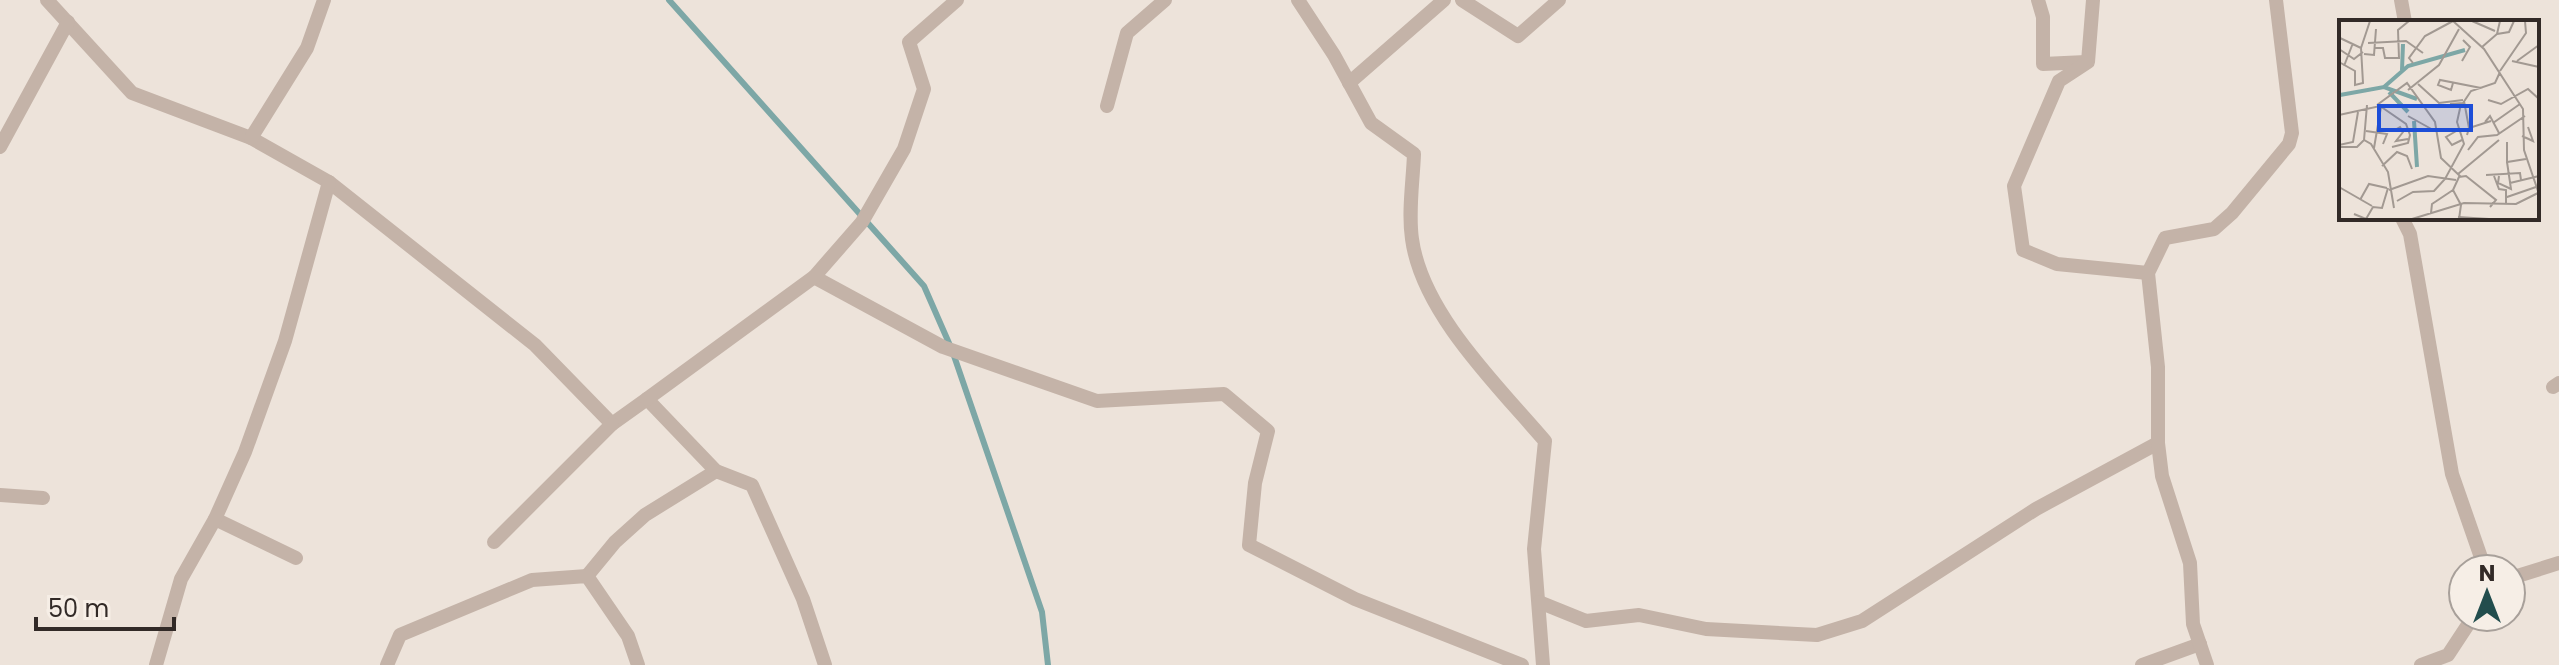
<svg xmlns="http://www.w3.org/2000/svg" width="2559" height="665" font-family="Poppins,sans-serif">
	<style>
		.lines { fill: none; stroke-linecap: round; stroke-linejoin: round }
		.stream { stroke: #7da7a6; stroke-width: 6 }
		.minor { stroke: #c4b3a8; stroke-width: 14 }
		.inset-river { fill: none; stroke: #7da7a6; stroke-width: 4 }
		.inset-road { fill: none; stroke: #a29992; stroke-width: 2 }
		.view { fill: #1d4ed8; fill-opacity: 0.15; stroke: #1d4ed8; stroke-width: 4 }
		.inset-edge { fill: none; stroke: #322a27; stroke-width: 4 }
	</style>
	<rect width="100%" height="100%" fill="#ede3da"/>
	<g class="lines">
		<path class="stream" d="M 669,0 L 924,286 L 952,350 L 1042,612 L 1048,665"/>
		<g class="minor">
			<path d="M 47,0 L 132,93 L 251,138 L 329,182 L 535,345 L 612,424 L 647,399 L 716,471 L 752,485 L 803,599 L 825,665"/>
			<path d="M 1298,0 L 1334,55 L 1371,123 L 1414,154 C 1413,181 1408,212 1412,239 C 1422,313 1498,386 1545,441 L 1534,549 L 1543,665"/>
			<path d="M 1462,0 L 1518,36 L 1559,0"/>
			<path d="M 2038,0 L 2043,17 L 2043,64 L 2086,62"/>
			<path d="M 2093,0 L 2088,62 L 2059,81 L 2014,186 L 2023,250 L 2057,264 L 2148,273"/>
			<path d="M 2401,0 L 2405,22"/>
			<path d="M 1349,83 L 1444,0"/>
			<path d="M 1107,106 L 1127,33 L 1165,0"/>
			<path d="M 251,138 L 307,48 L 324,0"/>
			<path d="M 0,147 L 68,22"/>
			<path d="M 2402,218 L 2410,234 L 2452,474 L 2485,569"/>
			<path d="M 814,277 L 943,347 L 1097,401 L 1224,394 L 1268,431 L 1255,483 L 1249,545 L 1355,599 L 1522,665"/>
			<path d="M 2553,387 L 2559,383"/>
			<path d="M 647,399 L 814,277 L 862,222 L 904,149 L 924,89 L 909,42 L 957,0"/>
			<path d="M 0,495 L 43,498"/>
			<path d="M 215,519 L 296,558"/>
			<path d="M 494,542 L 612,424"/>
			<path d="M 587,576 L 615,542 L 645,515 L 716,471"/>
			<path d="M 2511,578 L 2559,563"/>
			<path d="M 1539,602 L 1586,621 L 1639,615 L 1706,629 L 1817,635 L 1862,621 L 2036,509 L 2158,443"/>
			<path d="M 156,665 L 181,579 L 215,519 L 245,452 L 285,341 L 329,182"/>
			<path d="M 387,665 L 400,635 L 532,580 L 587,576 L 628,636 L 638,665"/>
			<path d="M 2142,665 L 2200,644"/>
			<path d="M 2207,665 L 2193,624 L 2190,563 L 2162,476 L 2158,443 L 2158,367 L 2148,273 L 2165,238 L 2214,229 L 2232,213 L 2289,144 L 2292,133 L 2276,0"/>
			<path d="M 2421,665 L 2448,655 L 2473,617"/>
		</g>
	</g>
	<g transform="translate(2339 20)">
		<rect width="200" height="200" fill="#ede3da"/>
		<path class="inset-river" d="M 63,50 L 64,24M 45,67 L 69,46 L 126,30M 50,72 L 69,92M 1,75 L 45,67 L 78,79M 75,101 L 78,147"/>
		<path class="inset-road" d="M 114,1 L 145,29 L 184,89 L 185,130 L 200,174M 133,1 L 156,11M 158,14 L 170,12 L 175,1M 29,23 L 67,21 L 84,33M 143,27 L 158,14 L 161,1M 22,28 L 31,1M 35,28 L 44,28 L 46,38 L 60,38 L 59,10 L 70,1M 0,29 L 15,39 L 24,32M 25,34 L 35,35 L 37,9M 123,41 L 131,27 L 124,20M 173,41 L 200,47M 178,41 L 200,25M 0,42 L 16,51 L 16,65 L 24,63 L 22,28 L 1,18M 74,43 L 70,38 L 86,16 L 114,1M 5,46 L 14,23M 161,51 L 187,13 L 186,1M 114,63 L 112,70 L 99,65 L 101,60 L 142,68M 79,64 L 100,83 L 124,80M 69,70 L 100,45 L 120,9M 149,80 L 162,84 L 189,69 L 200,79M 125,81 L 130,108M 111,84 L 124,83 L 132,71 L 156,63 L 161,52M 38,85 L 68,63 L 96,102 L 102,138 L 122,157M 0,95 L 41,86 L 67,104 L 71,115 L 69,123 L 53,127M 69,96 L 96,111M 146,102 L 151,96 L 160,113M 154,103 L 181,84M 119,110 L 107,117 L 113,125 L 123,120M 27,111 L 48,114 L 44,124M 54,111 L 61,107 L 64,112 L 57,121 L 69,119M 128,115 L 130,108 L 152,101M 183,116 L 194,121 L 189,107M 25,120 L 28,85M 168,122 L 168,142 L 187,139M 0,125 L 14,122 L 19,92M 0,127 L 18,127 L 25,120 L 32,124 L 49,152 L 55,188M 35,128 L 42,87M 129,130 L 139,117 L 158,115 L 186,96M 43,146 L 58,132 L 68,136 L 73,149M 119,154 L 160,120M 147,155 L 181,153 L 182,160M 155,156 L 160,169 L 167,170 L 167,184M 160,156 L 159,163 L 172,169 L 168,142M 171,163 L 200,156M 0,167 L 33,186M 50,170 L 89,156 L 117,160M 168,177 L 197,167M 21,180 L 30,164 L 48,168M 58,181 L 74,172 L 95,171 L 106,159 L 125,124 L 118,102 L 122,84M 92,193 L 93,184 L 114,170M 15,194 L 27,199 L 34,187 L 43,188 L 49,168M 119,197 L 150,199M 73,199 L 125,183 L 177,184 L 199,173M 120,199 L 122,185 L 114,170 L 120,157 L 127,156 L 157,180 L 151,187"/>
		<path class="view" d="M 40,86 L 132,86 L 132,110 L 40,110 Z"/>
		<rect width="200" height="200" class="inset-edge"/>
	</g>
	<g transform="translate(2487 593)"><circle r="38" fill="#f6eee6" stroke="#a8a09a" stroke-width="2"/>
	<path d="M0-6L14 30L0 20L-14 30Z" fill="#224d4d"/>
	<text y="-12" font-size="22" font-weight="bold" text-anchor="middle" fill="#322a27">N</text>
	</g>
	<path d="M36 617v12h138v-12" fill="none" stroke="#322a27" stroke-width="4"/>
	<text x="48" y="617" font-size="24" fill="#322a27" stroke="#f6eee6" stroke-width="6" paint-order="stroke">50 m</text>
</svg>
